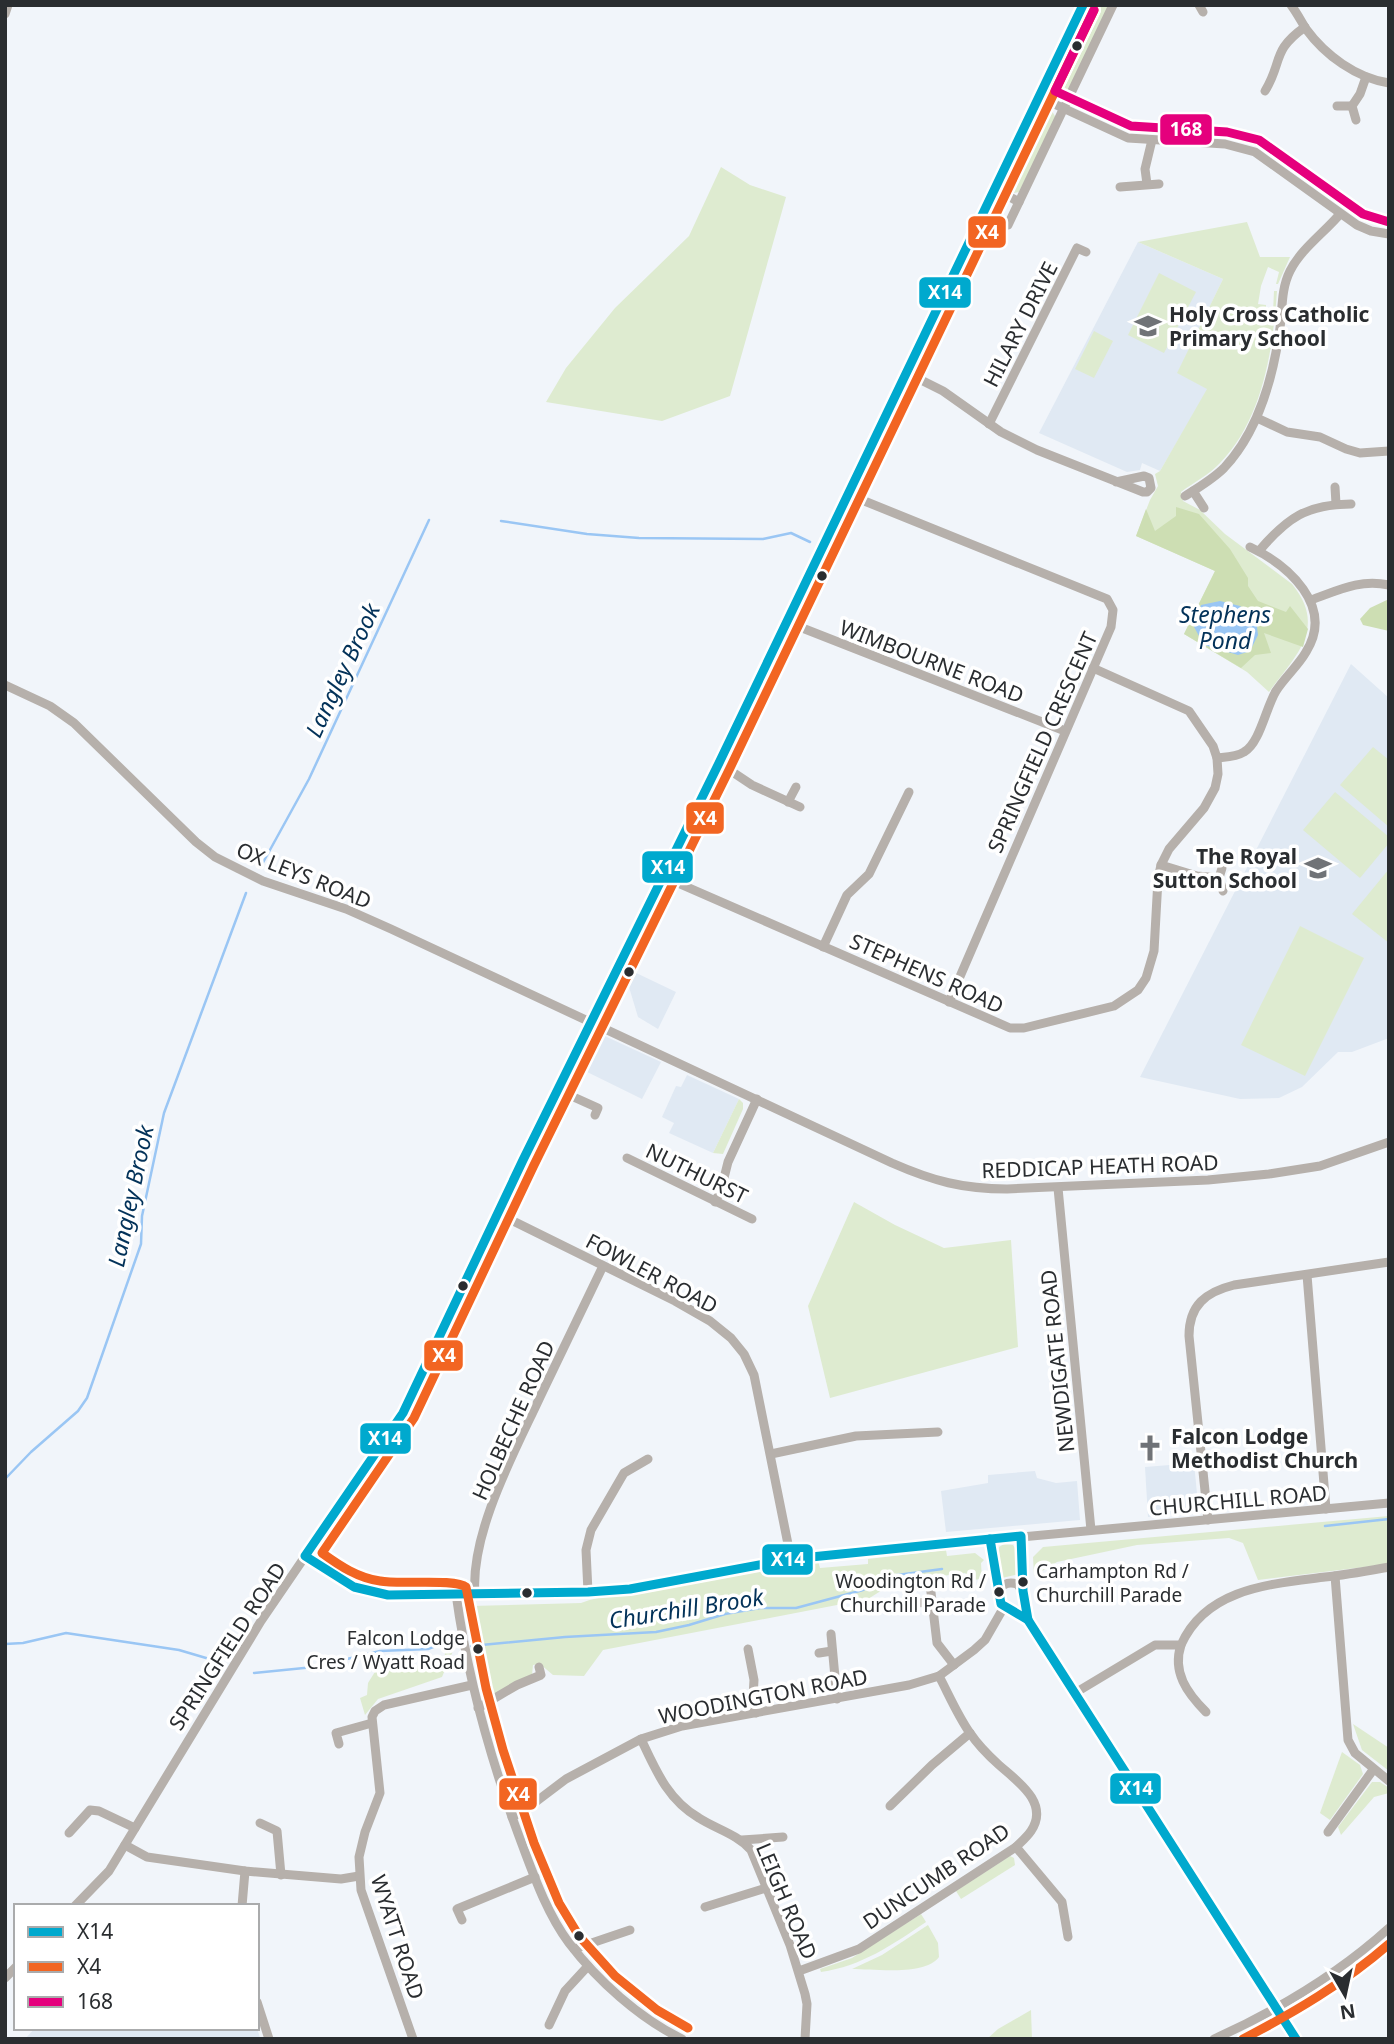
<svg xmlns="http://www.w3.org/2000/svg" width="1394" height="2044" font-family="'Noto Sans',sans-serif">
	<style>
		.built { fill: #e0e9f3 }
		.green { fill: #deebd0 }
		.forest { fill: #cddeb3 }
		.water { fill: #9ac6f4 }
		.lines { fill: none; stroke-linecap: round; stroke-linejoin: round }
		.stream { stroke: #9ac6f4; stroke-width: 2.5 }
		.street { stroke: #b6b0ab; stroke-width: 9 }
		.bus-1-casing { stroke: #fff; stroke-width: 14 }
		.bus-2-casing { stroke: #fff; stroke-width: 14 }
		.bus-3-casing { stroke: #fff; stroke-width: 14 }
		.bus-1 { stroke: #00a9ce; stroke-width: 9 }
		.bus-2 { stroke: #f26522; stroke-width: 9 }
		.bus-3 { stroke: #e5007d; stroke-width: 9 }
		.bus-dot { fill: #2a2d30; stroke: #fff; stroke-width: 2.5 }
		.labels { text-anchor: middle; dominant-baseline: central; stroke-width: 7; stroke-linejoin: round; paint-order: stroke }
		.bus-label { font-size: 19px; fill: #2a2d30; stroke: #fff; text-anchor: end }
		.poi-label { font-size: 21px; font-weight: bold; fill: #2a2d30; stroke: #fff; text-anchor: start }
		.street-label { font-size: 21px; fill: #2a2d30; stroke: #fff }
		.water-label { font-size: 23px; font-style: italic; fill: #033259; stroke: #fff }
		.line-badge { stroke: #fff; stroke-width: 2.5 }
		.badge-label { font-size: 19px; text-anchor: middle; font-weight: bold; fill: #fff }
	</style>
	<rect width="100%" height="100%" fill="#f1f5fa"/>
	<g class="built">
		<path d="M 1138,242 L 1223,279 L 1178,372 L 1208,389 L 1160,471 L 1142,463 L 1140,470 L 1127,472 L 1039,433 Z"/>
		<path d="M 1351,664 L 1389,698 L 1389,1038 L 1352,1052 L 1338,1052 L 1302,1087 L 1279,1098 L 1240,1099 L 1140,1077 Z"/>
		<path d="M 630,970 L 676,992 L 658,1029 L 638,1017 L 629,987 L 624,982 Z"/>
		<path d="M 596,1032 L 661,1062 L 642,1099 L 575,1066 Z"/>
		<path d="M 687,1075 L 739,1099 L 713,1153 L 669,1133 L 674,1123 L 662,1117 L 676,1086 L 681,1087 Z"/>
		<path d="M 1194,1463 L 1198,1504 L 1196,1510 L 1192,1512 L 1148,1517 L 1145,1467 Z"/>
		<path d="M 1035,1471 L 1037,1478 L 1056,1483 L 1077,1481 L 1080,1520 L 946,1532 L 941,1491 L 988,1483 L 988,1475 Z"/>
		<path d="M 35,2028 L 257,2028 L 260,2038 L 25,2039 Z"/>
	</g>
	<g class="green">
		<path d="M 1096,5 L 1109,5 L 1066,96 L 1059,98 L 1053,95 Z"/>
		<path d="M 1046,108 L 1052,111 L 1056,118 L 1019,192 L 1014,193 L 1007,190 Z"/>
		<path d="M 721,167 L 750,185 L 786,197 L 730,396 L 662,421 L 546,402 L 566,368 L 615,308 L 689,236 Z"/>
		<path d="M 1247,222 L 1260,257 L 1290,257 L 1278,284 L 1276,284 L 1279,272 L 1268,267 L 1261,286 L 1258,304 L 1266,305 L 1266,312 L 1273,312 L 1274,291 L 1277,291 C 1273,349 1263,419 1220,463 C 1210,474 1193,483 1181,492 L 1183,501 L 1200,510 L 1225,534 L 1292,584 C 1328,628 1295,656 1269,692 L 1247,672 L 1184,634 L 1215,571 L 1136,536 L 1150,500 L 1158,486 L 1155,474 L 1160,471 L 1207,389 L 1177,373 L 1223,279 L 1138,242 Z"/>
		<path d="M 1159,273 L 1196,292 L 1164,353 L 1128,335 Z"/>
		<path d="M 1094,331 L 1113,341 L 1094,378 L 1075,369 Z"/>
		<path d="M 1373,747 L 1389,760 L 1389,827 L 1340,785 Z"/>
		<path d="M 1335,792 L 1389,837 L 1389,843 L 1360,878 L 1303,830 Z"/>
		<path d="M 1389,869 L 1389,943 L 1352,914 Z"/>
		<path d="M 1300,926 L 1364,958 L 1305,1076 L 1241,1045 Z"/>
		<path d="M 739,1099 L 743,1103 L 743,1109 L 723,1154 L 713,1153 Z"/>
		<path d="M 854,1202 L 895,1225 L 944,1248 L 1011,1240 L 1018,1347 L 830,1398 L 808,1306 Z"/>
		<path d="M 1389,1516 L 1389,1564 L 1258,1580 L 1243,1543 L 1229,1538 L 1137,1545 L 1057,1562 L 1034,1576 L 1033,1557 L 1043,1547 Z"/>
		<path d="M 1004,1544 L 1013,1545 L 1017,1551 L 1019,1574 L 1002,1578 L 1000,1577 L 997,1553 L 999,1547 Z"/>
		<path d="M 946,1550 L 947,1556 L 975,1553 L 984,1560 L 981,1563 L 982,1579 L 973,1580 L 965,1573 L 895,1582 L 868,1599 L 603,1650 L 584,1676 L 553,1675 L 540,1664 L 533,1665 L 532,1675 L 487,1699 L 483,1698 L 466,1614 L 471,1606 L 581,1603 C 602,1595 624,1595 646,1591 C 703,1580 760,1569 818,1561 L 820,1568 L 868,1564 L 868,1559 Z"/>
		<path d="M 452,1636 L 454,1636 L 455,1646 L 442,1677 L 378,1699 L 365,1715 L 360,1698 L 367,1695 L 368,1683 L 378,1667 C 395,1673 426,1665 443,1660 L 447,1648 L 453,1641 Z"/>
		<path d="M 1353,1724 L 1389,1748 L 1389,1771 L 1362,1750 Z"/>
		<path d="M 1342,1752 L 1360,1765 L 1363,1774 L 1330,1820 L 1320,1813 Z"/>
		<path d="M 1372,1782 L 1380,1782 L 1389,1788 L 1389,1793 L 1374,1797 L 1341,1835 L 1338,1827 Z"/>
		<path d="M 1010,1856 L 1014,1858 L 1015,1865 L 961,1899 L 956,1891 Z"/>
		<path d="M 921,1914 L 926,1922 C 892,1945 862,1966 821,1972 L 820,1969 L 852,1958 Z"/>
		<path d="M 928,1925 L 938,1943 L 939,1957 C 925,1976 874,1969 852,1969 L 882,1955 Z"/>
		<path d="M 1031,2010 L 1032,2039 L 987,2039 L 998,2029 Z"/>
	</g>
	<g class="forest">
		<path d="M 1176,507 L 1199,514 L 1230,549 L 1248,578 L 1248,586 L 1258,601 L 1286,612 L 1290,606 L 1308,629 L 1303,647 L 1264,633 L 1271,653 L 1255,655 L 1241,668 L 1184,634 L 1215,571 L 1136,536 L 1146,509 L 1155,531 L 1176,516 Z"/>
		<path d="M 1389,599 L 1389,631 L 1363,625 L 1360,619 L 1370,608 Z"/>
	</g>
	<path class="water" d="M 1220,601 L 1240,606 L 1256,619 L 1258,635 L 1250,651 L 1238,655 L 1204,645 L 1194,627 L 1201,605 Z"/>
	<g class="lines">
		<g class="stream">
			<path d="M 501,521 L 587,534 L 639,538 L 763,539 L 791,533 L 810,542"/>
			<path d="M 260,868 L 309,779 L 429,520"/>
			<path d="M 5,1479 L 31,1452 L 78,1411 L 87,1398 L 141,1244 L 142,1216 L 164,1113 L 246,893"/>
			<path d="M 1325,1526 L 1389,1519"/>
			<path d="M 5,1644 L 23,1643 L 66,1633 L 179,1650 L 223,1663"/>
			<path d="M 471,1646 L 565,1637 L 656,1632 L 689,1625 L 725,1614 L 760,1608 L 796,1608 L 863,1590 L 890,1576 L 942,1569"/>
			<path d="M 254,1673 L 314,1667 L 380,1651 L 428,1649 L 451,1640"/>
		</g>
		<g class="street">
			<path d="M 1199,5 L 1203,12"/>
			<path d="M 1291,5 C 1297,13 1301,21 1306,29 C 1325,55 1356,78 1389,83"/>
			<path d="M 5,14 L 8,5"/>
			<path d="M 1265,91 C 1283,62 1271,51 1305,27"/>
			<path d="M 1039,97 L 1128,138 L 1225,144 L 1255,152 L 1357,225 L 1371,231 L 1389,234"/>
			<path d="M 1337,106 L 1352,106"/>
			<path d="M 1356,120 L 1352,106 L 1360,94 L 1366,77"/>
			<path d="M 1147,184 L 1145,169 L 1152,140"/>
			<path d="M 1120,187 L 1159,184"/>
			<path d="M 1008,196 L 1019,202"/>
			<path d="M 1008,225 L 1113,5"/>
			<path d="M 907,373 L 943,391 L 1001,432 L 1037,450 L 1143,492 L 1147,492 L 1151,488 L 1149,478 L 1144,476 L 1116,482"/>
			<path d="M 1257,418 L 1287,432 L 1320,437 L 1346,449 L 1360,453 L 1389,451"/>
			<path d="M 989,424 L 1077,248 L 1086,252"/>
			<path d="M 1335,487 L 1336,504"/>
			<path d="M 1193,491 L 1204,508"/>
			<path d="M 847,494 L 1107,599 L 1113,610 L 1111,627 L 949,1002"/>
			<path d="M 1185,496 C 1198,488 1213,479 1224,468 C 1257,433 1272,381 1279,335 C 1283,313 1280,291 1290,271 C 1301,249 1324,233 1340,214"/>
			<path d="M 1259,551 C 1287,518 1307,504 1351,504"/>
			<path d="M 1311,600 C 1339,590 1359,579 1389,585"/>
			<path d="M 787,622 L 1065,731"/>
			<path d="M 5,685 L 50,706 L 74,723 L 196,842 L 215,857 L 263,881 L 346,909 L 391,929 L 892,1163 C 933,1181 963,1189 1007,1189 L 1208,1180 L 1269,1174 L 1320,1166 L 1389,1142"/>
			<path d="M 1217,758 C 1226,757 1236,757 1244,752 C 1260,743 1266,707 1276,691 C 1285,677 1298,666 1306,652 C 1335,606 1288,565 1250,547"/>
			<path d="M 719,763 L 752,785 L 800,807"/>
			<path d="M 788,802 L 796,787"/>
			<path d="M 1161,865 L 1197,876 L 1219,878"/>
			<path d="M 1222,868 L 1219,878 L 1223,891"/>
			<path d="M 664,877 L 1010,1028 L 1024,1028 L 1114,1006 L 1138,990 L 1146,978 L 1154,951 L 1158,879 L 1161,865 L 1169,849 L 1204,808 L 1215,788 L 1218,774 L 1217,758 L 1213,746 L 1189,711 L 1093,668"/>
			<path d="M 823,947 L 847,895 L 869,874 L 909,792"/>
			<path d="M 558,1090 L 598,1108 L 595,1115"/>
			<path d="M 627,1158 L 752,1219"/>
			<path d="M 1058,1188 L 1091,1530"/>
			<path d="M 715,1202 L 721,1190 L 728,1162 L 757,1099"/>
			<path d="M 499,1214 L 675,1301 L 710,1321 L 731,1338 L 744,1354 L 754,1375 L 791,1559"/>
			<path d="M 1307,1275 L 1326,1509"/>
			<path d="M 771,1454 L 856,1436 L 938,1432"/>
			<path d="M 1208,1520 L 1189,1336 C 1189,1305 1206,1292 1234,1285 L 1389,1262"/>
			<path d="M 1021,1536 L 1023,1591 L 1028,1620"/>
			<path d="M 990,1539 L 1001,1604 L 1028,1620 L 1296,2039"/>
			<path d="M 305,1556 L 354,1587 L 388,1595 L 588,1592 L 630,1589 L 815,1556 L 1389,1503"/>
			<path d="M 1335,1576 L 1348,1740 L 1355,1753 L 1389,1781"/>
			<path d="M 930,1584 L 937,1643 L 954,1665"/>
			<path d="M 588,1592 L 586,1550 L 591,1530 L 624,1473 L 648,1459"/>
			<path d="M 456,1594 C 468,1681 492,1765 523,1847 C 535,1879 548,1915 569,1943 C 598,1981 639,2018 682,2039"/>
			<path d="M 475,1594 C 470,1533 515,1451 540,1397 C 561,1353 582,1310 603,1266"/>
			<path d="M 998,1595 C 1000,1585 1007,1581 1017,1584 L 1023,1591"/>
			<path d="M 915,1603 L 932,1602"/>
			<path d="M 831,1634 L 837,1699"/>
			<path d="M 1181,1645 C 1172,1672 1187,1693 1206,1712"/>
			<path d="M 748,1649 L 754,1680 L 753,1697 L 756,1713"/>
			<path d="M 819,1653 L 832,1651"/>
			<path d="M 1075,1693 L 1155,1645 L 1181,1645 C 1206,1588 1271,1584 1325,1577 C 1346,1575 1367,1571 1389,1567"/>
			<path d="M 478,1708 L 517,1685 L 541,1675 L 539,1667"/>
			<path d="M 641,1739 C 656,1771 668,1800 699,1818 C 716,1829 737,1834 751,1850 L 790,1945 L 805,1994 L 807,2004 L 805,2039"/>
			<path d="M 339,1744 L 336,1733 L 372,1723"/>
			<path d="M 890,1806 L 932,1765 L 970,1733"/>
			<path d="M 512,1817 L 525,1810 L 566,1779 L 641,1739 L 682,1726 L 909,1685 L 939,1676 L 974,1650 L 985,1640 L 1004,1607"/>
			<path d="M 260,1823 L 277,1831 L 281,1875"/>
			<path d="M 1328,1832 L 1373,1770"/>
			<path d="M 69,1833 L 90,1810 L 99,1811 L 135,1828"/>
			<path d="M 742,1840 L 783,1837"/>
			<path d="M 125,1845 L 147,1857 L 245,1871 L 341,1879 L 359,1876"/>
			<path d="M 1016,1847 L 1062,1902 L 1068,1937"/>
			<path d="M 75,1906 L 109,1871 L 261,1621 L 403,1413 L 523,1160 L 719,763 L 1083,5"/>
			<path d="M 242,1906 L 245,1871"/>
			<path d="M 705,1907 L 766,1888"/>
			<path d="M 462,1920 L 457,1909 L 535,1877"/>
			<path d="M 574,1949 L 630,1930"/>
			<path d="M 799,1971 L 859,1949 L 1016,1847 C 1021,1842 1027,1837 1031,1831 C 1050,1803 1017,1781 999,1765 C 989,1756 978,1745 970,1733 C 958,1716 949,1695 939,1676"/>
			<path d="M 5,1978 L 16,1967"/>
			<path d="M 257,2002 L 269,2039"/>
			<path d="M 549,2025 L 565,1991 L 588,1966"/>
			<path d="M 413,2039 L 361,1890 L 359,1857 L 365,1832 L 380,1793 L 372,1717 L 375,1711 L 384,1705 L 472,1685"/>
			<path d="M 1214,2039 C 1278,2010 1337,1975 1389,1928"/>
		</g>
		<g class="bus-1-casing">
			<g id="bus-1">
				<path d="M 990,1539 L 1001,1604 L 1028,1620 L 1296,2039"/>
				<path d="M 1028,1620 L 1023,1591 L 1021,1536 L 791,1559 L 630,1589 L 588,1592 L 388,1595 L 354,1587 L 305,1556 L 403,1413 L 523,1160 L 719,763 L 1083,5"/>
			</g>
		</g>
		<g class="bus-2-casing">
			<g id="bus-2">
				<path d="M 688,2028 L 657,2010 L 615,1976 L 579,1936 L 559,1903 L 534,1843 L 503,1750 L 486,1688 L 466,1587 C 455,1578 399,1585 380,1581 C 358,1578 340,1566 322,1553 L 414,1418 L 534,1165 L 730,768 L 1094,10"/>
				<path d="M 1243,2039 C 1295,2012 1344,1983 1389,1944"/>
			</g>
		</g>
		<g class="bus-3-casing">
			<path id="bus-3" d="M 1094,10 L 1055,91 L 1131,126 L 1227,132 L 1259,140 L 1363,214 L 1389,222"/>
		</g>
		<use href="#bus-1" class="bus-1"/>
		<use href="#bus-2" class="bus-2"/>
		<use href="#bus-3" class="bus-3"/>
	</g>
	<defs>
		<g id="school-bare" transform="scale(2.1)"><path d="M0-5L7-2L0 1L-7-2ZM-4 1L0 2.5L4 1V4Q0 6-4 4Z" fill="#707377" stroke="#fff" stroke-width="2.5" paint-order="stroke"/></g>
		<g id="church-bare" transform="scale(2.1)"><path d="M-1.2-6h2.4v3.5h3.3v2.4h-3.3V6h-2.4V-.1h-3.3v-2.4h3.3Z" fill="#707377" stroke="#fff" stroke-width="2.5" paint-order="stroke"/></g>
	</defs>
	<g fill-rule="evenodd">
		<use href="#school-bare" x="1148" y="326"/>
		<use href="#school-bare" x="1318" y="868"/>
		<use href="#church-bare" x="1150" y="1448"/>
	</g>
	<g class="bus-dot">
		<circle cx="1077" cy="46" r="6"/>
		<circle cx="822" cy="576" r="6"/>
		<circle cx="629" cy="972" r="6"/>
		<circle cx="463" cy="1286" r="6"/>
		<circle cx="1023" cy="1582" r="6"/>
		<circle cx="999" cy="1592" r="6"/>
		<circle cx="527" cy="1593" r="6"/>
		<circle cx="478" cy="1649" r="6"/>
		<circle cx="579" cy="1936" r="6"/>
	</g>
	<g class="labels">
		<g class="bus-label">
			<text x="1036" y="1571" text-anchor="start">Carhampton Rd /<tspan x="1036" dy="24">Churchill Parade</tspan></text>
			<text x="986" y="1581">Woodington Rd /<tspan x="986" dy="24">Churchill Parade</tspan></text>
			<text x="465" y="1638">Falcon Lodge<tspan x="465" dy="24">Cres / Wyatt Road</tspan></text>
		</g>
		<g class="poi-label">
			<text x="1169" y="314">Holy Cross Catholic<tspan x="1169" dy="24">Primary School</tspan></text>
			<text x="1297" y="856" text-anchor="end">The Royal<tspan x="1297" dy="24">Sutton School</tspan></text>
			<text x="1171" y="1436">Falcon Lodge<tspan x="1171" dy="24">Methodist Church</tspan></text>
		</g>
		<g class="street-label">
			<text transform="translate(1020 324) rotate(-63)">HILARY DRIVE</text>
			<text transform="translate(932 661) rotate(21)">WIMBOURNE ROAD</text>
			<text transform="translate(1042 742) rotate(-66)">SPRINGFIELD CRESCENT</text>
			<text transform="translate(304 875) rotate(22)">OX LEYS ROAD</text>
			<text transform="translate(927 973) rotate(24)">STEPHENS ROAD</text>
			<text transform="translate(1100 1166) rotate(-2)">REDDICAP HEATH ROAD</text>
			<text transform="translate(697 1173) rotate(26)">NUTHURST</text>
			<text transform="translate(652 1273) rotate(28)">FOWLER ROAD</text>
			<text transform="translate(1057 1361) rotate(-96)">NEWDIGATE ROAD</text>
			<text transform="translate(513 1420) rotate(-66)">HOLBECHE ROAD</text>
			<text transform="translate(1238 1500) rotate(-5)">CHURCHILL ROAD</text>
			<text transform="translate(227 1646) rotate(-57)">SPRINGFIELD ROAD</text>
			<text transform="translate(763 1696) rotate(-11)">WOODINGTON ROAD</text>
			<text transform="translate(936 1876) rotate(-34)">DUNCUMB ROAD</text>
			<text transform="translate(787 1901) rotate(67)">LEIGH ROAD</text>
			<text transform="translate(398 1937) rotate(72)">WYATT ROAD</text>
		</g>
		<g class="water-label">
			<text x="1225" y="614">Stephens<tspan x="1225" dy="26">Pond</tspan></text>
			<text transform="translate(342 670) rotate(-65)">Langley Brook</text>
			<text transform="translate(130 1196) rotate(-78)">Langley Brook</text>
			<text transform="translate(686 1608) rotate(-9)">Churchill Brook</text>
		</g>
	</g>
	<g class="line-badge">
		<rect x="1159" y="113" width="54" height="33" rx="7" fill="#e5007d"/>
		<rect x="967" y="215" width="40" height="34" rx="7" fill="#f26522"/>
		<rect x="918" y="276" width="54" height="33" rx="7" fill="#00a9ce"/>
		<rect x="685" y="801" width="40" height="34" rx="7" fill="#f26522"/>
		<rect x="641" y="850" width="53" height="34" rx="7" fill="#00a9ce"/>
		<rect x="423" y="1339" width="41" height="33" rx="7" fill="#f26522"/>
		<rect x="359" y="1422" width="53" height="33" rx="7" fill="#00a9ce"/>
		<rect x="761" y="1543" width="53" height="33" rx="7" fill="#00a9ce"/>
		<rect x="1109" y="1772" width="53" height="33" rx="7" fill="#00a9ce"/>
		<rect x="498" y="1777" width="40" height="34" rx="7" fill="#f26522"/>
	</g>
	<g class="badge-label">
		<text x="1186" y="136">168</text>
		<text x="987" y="239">X4</text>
		<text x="945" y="299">X14</text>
		<text x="705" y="825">X4</text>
		<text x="668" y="874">X14</text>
		<text x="444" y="1362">X4</text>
		<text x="385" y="1445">X14</text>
		<text x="788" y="1566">X14</text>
		<text x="1136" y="1795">X14</text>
		<text x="518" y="1801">X4</text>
	</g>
	<rect width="1394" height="2044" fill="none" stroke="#2a2d30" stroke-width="14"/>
	<rect x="14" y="1904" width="245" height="126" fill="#ffffff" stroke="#aaabac" stroke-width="2"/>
	<rect x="28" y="1927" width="35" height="10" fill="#00a9ce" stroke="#aaabac" stroke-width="2"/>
	<text x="77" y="1939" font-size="21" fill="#2a2d30">X14</text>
	<rect x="28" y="1962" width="35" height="10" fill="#f26522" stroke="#aaabac" stroke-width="2"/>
	<text x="77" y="1974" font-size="21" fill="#2a2d30">X4</text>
	<rect x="28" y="1997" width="35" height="10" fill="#e5007d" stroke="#aaabac" stroke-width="2"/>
	<text x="77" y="2009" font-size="21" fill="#2a2d30">168</text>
	<g transform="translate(1345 1995) rotate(171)" stroke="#ffffff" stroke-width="5" paint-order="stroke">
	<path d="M0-5L12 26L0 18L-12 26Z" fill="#2a2d30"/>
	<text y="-10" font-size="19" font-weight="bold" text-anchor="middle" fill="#2a2d30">N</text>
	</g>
</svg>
